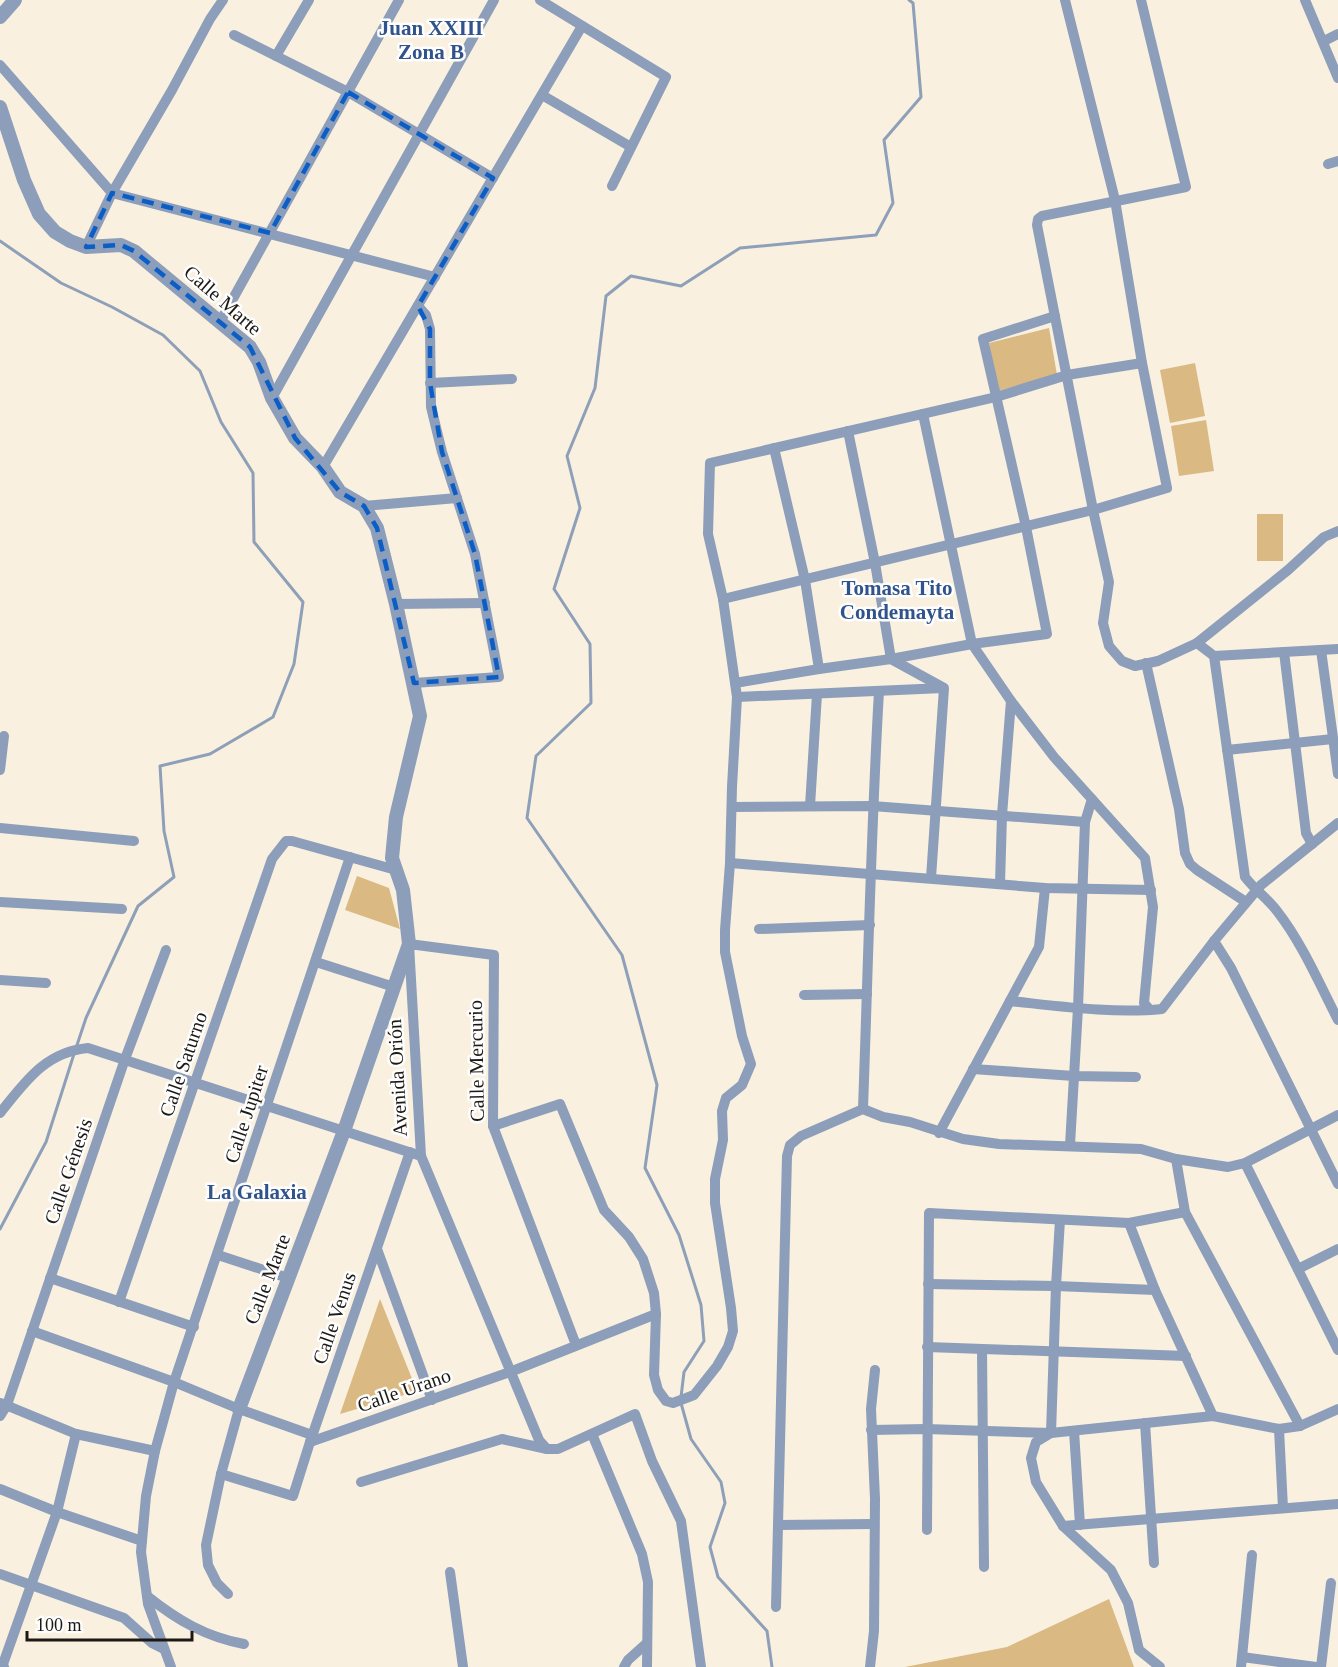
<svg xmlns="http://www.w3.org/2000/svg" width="1338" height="1667" font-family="'Times New Roman',serif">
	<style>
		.green { fill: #dab983 }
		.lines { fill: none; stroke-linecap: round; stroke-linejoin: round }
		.stream { stroke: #8e9fb8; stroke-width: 3 }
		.minor { stroke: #8c9eb9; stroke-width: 10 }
		.tertiary { stroke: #8c9eb9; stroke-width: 14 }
		.marked { fill: none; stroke: #0c5ec7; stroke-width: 4.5; stroke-dasharray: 12 8; stroke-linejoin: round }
		.labels { text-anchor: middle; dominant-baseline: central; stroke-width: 5; stroke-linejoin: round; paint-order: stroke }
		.street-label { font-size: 20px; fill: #1c1914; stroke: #fefefe }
		.neighbourhood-label { font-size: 21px; font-weight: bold; fill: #2f538a; stroke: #fefefe }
	</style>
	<rect width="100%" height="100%" fill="#f9f0e0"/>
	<g class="green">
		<path d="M 1049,328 L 1057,375 L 998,391 L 989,343 Z"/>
		<path d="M 1195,363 L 1205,416 L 1170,423 L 1160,370 Z"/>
		<path d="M 1206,420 L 1214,471 L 1179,476 L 1171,426 Z"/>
		<rect x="1257" y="514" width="26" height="47"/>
		<path d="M 357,876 L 389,888 L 400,929 L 345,910 Z"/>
		<path d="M 380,1299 L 417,1391 L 340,1414 Z"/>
		<path d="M 1109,1599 L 1134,1667 L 905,1667 L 1007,1647 Z"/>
	</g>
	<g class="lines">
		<g class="stream">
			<path d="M 0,241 L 61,283 L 112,307 L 163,335 L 200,371 L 221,422 L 253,473 L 254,542 L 303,602 L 294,664 L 273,717 L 210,754 L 160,766 L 164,831 L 174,877 L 138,906 L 86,1018 L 76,1048"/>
			<path d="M 0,1229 L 46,1142 L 74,1054"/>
			<path d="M 681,1397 L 684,1372 L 704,1341 L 701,1305 L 679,1235 L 645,1168 L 657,1085 L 622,955 L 527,818 L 536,756 L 591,703 L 590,644 L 554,589 L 580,508 L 567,456 L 595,388 L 606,296 L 631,276 L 681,286 L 740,248 L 876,235 L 893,203 L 884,140 L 921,97 L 913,3 L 909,0"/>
			<path d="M 681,1403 L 691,1439 L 721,1482 L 725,1503 L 710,1547 L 718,1577 L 767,1631 L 772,1667"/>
		</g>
		<g class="minor">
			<path d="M 540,0 L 666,77 L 612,186"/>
			<path d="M 1141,0 L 1186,187 L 1042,216 L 1038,219 L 1037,225 L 1093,510 L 1109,582 L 1103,623 L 1109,646 L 1122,661 L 1135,666 L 1158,661 L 1197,643 L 1288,570 L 1324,537 L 1338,531"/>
			<path d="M 1305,0 L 1338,78"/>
			<path d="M 234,35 L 348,92 L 493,178"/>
			<path d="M 1324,41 L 1338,34"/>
			<path d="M 276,56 L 309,0"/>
			<path d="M 0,65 L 112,193 L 435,277"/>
			<path d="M 542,95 L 631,147"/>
			<path d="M 1328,164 L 1338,161"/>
			<path d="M 86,247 L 112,193 L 172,90 L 210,19 L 223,0"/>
			<path d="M 220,322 L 399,0"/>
			<path d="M 430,383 L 512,379"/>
			<path d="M 272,398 L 494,0"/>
			<path d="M 923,414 L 972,644 L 1011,701 L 1054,757 L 1145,858 L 1153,907 L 1144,1003 L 1150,1010"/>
			<path d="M 848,431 L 875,563 L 891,659 L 944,688 L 931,878"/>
			<path d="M 774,448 L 805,580 L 819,669"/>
			<path d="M 323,467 L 582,26"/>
			<path d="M 364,506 L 457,498"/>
			<path d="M 723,599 L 1093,510 L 1167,488 L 1142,363 L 1115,200 L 1065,0"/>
			<path d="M 396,604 L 485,603"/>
			<path d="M 1197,643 L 1214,656 L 1245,877 C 1256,891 1267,898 1277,911 C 1302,943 1319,983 1338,1020"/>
			<path d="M 1321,650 L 1338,774"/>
			<path d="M 1284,652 L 1306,833 L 1312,844"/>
			<path d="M 1214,656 L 1338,649"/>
			<path d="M 1146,663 L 1179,809 L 1185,853 L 1190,864 L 1197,870 L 1246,902"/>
			<path d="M 414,683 L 499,677 L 475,554 L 442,452 L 431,407 L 430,329 L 426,315 L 418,306"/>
			<path d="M 735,683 L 819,669 L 891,659 L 972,644 L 1047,634 L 1026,527 L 983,339 L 1055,316"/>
			<path d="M 737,697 L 943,688"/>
			<path d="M 1227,750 L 1333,739"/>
			<path d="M 0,770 L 4,736"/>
			<path d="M 810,806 L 817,694"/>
			<path d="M 732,807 L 872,806 L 1085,822"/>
			<path d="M 0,828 L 134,841"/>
			<path d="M 730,863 L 1045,888 L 1151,890"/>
			<path d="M 1000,884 L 1002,815 L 1011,701"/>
			<path d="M 0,902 L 122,909"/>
			<path d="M 759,929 L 870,925"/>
			<path d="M 1214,941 L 1231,968 L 1338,1184"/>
			<path d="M 316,962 L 394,987"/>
			<path d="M 0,980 L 46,983"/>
			<path d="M 804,995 L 867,994"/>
			<path d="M 1010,1001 C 1058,1006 1114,1014 1162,1009 L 1214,941 L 1261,885 L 1338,823"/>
			<path d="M 973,1069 L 1074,1076 L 1136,1077"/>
			<path d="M 863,1109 C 868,969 871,830 879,691"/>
			<path d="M 0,1113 C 25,1082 45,1052 88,1048 L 421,1156"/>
			<path d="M 493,1126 L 560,1104 L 604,1210 L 629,1237 L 643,1259 L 654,1293 L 656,1314 L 654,1375 L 658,1390 L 666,1401 L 673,1403 L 694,1395 L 717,1366 L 728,1347 L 733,1331 L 731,1308 L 715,1203 L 715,1179 L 723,1140 L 722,1111 L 726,1098 L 742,1085 L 751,1064 L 742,1036 L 725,952 L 725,930 L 730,863 L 732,787 L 737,697 L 723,599 L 708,534 L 710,463 L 996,397 L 1067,375 L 1142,363"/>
			<path d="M 939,1133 L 1039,947 L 1045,888"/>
			<path d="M 1070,1145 L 1078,1008 L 1085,822 L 1092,799"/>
			<path d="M 1176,1159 L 1185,1212 L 1300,1426"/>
			<path d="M 1245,1163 L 1338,1350"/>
			<path d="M 1129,1223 L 1155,1290 L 1213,1416"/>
			<path d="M 377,1249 L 432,1400"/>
			<path d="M 218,1255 L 288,1278"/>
			<path d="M 1298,1269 L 1338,1249"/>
			<path d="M 50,1278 L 194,1327"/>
			<path d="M 928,1284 L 1056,1286 L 1155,1290"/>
			<path d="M 119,1302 L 272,859 L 286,841 L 292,841 L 396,870"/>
			<path d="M 32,1331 L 174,1382 L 239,1409 L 312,1435"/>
			<path d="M 927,1347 L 1186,1356"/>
			<path d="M 982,1349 L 984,1567"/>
			<path d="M 1,1403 L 76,1434 L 155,1451"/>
			<path d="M 0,1416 L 7,1405 L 125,1059 L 166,950"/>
			<path d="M 1145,1423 L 1154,1563"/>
			<path d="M 1279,1429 L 1283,1508"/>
			<path d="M 871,1430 L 926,1429 L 1051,1433 L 1056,1286 L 1060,1220"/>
			<path d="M 1074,1431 L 1080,1525"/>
			<path d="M 592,1434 L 642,1554 L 648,1582 L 647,1667"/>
			<path d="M 310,1442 L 510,1372 L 656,1314"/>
			<path d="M 547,1449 L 539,1440 L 421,1156 L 409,944 L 494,955 L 493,1126 L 576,1345"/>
			<path d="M 221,1474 L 293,1496 L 310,1442 L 410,1152"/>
			<path d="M 361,1482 L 502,1439 L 547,1449 L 558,1449 L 635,1414 L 652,1461 L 681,1521 L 701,1667"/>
			<path d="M 0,1489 L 57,1512 L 142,1541"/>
			<path d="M 778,1525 L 874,1524"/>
			<path d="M 1063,1526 L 1338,1504"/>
			<path d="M 927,1530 L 929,1213 L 1129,1223 L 1185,1212"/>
			<path d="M 450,1572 L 463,1667"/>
			<path d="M 0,1574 L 124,1618 L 152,1643 L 164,1649"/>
			<path d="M 228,1594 L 217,1583 L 208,1565 L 206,1545 L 221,1474 L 239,1409"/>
			<path d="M 147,1596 C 177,1620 206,1637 244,1644"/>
			<path d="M 776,1607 L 787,1156 L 790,1145 L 801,1136 L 863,1109 L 883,1117 L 910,1122 L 963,1139 L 999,1144 L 1141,1149 L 1176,1159 L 1228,1167 L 1245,1163 L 1338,1115"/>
			<path d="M 1242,1657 L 1316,1667"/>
			<path d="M 4,1667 L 3,1664 L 57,1512 L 76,1434"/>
			<path d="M 171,1667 L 148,1604 L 141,1552 L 146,1496 L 155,1451 L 174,1382 L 350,857"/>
			<path d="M 624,1667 L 628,1660 L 647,1643"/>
			<path d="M 870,1667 L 874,1631 L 875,1499 L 871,1409 L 875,1370"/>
			<path d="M 1160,1667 L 1139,1650 L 1128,1603 L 1111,1570 L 1063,1526 L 1036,1482 L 1031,1458 L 1036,1442 L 1051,1433 L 1213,1416 L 1279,1429 L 1300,1426 L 1338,1409"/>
			<path d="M 1241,1667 L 1252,1555"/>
			<path d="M 1321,1667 L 1331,1583"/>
		</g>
		<g class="tertiary">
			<path d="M 0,17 L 15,0"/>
			<path d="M 0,107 L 24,180 L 39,214 L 55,232 L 70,241 L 86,247 L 121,245 L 134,251 L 250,347 L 259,362 L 272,398 L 295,438 L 323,467 L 340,492 L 364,506 L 377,528 L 396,604 L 420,716 L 396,817 L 392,858 L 403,890 L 409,944 L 344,1131 L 239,1409"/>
		</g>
	</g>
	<path class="marked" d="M 348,92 L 493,178 L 418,306 L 430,329 L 430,383 L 442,452 L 475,554 L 499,677 L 414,683 L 377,528 L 364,506 L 340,492 L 295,438 L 250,347 L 134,251 L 121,245 L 86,247 L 112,193 L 270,233 Z"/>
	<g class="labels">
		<g class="street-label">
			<text transform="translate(223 300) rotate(41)">Calle Marte</text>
			<text transform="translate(476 1061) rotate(-91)">Calle Mercurio</text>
			<text transform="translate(183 1064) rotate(-71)">Calle Saturno</text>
			<text transform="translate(397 1078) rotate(-93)">Avenida Orión</text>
			<text transform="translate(246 1114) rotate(-72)">Calle Jupiter</text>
			<text transform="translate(68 1171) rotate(-71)">Calle Génesis</text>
			<text transform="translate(267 1279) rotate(-69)">Calle Marte</text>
			<text transform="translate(334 1318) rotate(-71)">Calle Venus</text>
			<text transform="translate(404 1390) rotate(-19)">Calle Urano</text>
		</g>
		<g class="neighbourhood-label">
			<text x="431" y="28">Juan XXIII<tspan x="431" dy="24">Zona B</tspan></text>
			<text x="897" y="588">Tomasa Tito<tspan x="897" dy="24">Condemayta</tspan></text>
			<text x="257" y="1192">La Galaxia</text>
		</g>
	</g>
	<path d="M27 1631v9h165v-9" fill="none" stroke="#1c1914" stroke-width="3"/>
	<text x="36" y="1631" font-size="18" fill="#1c1914" stroke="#fefefe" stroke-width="4.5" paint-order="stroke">100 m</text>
</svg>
